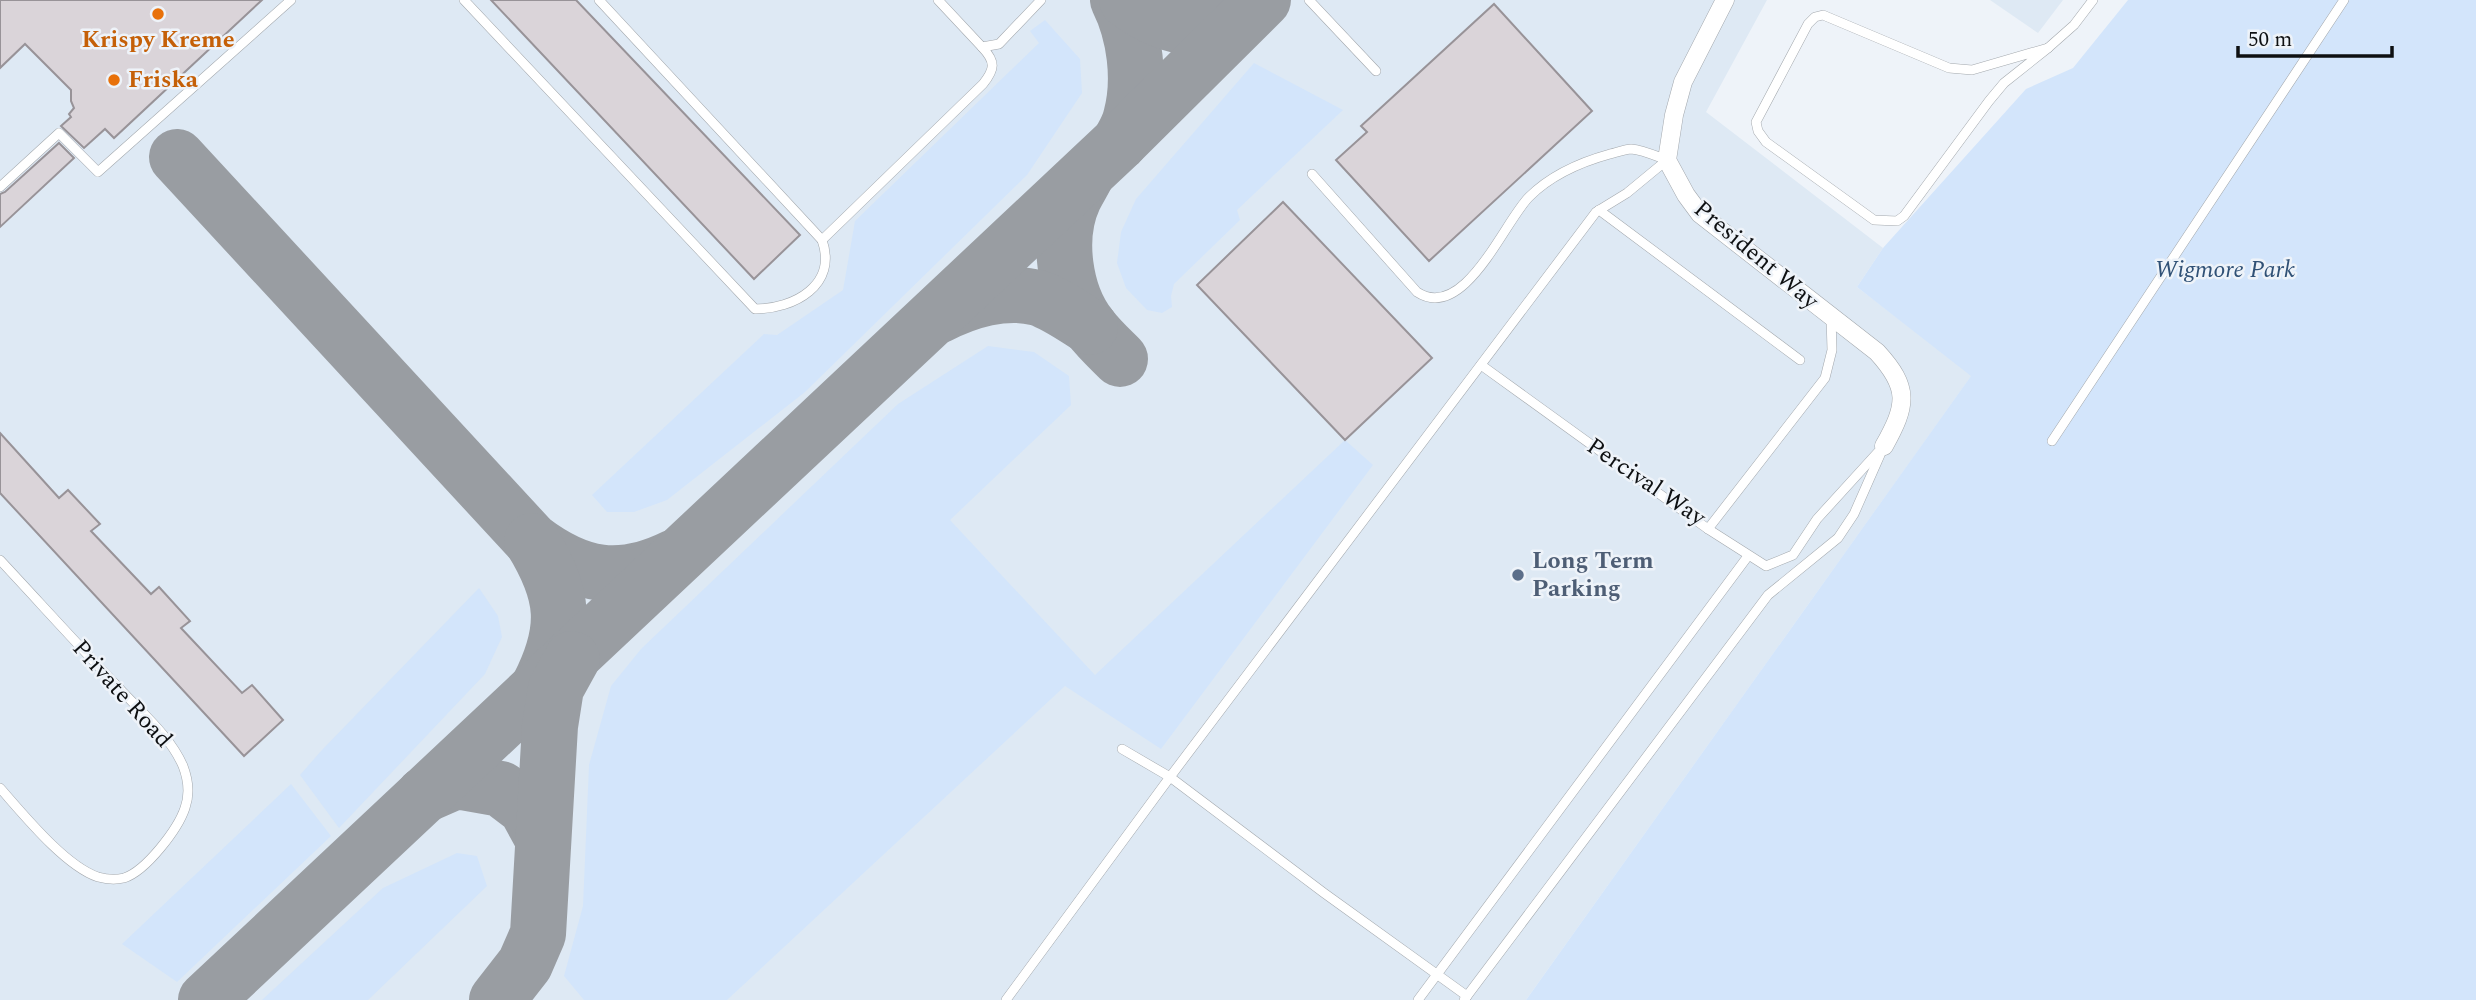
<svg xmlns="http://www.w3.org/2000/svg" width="2476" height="1000" font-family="Spectral,serif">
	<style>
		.built { fill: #dee9f4 }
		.green { fill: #d3e5fb }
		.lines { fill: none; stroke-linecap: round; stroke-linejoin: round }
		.taxiway { stroke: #999da2; stroke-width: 56 }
		.building { fill: #dad4d9; stroke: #989398; stroke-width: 2 }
		.service-casing { stroke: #a3a8ad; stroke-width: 10 }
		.minor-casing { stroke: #a3a8ad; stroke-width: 19 }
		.service { stroke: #fff; stroke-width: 9 }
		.minor { stroke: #fff; stroke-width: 18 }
		.food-dot { fill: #e8710a; stroke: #eef3f9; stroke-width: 2.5 }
		.service-dot { fill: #5c6f8a; stroke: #eef3f9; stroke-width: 2.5 }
		.labels { text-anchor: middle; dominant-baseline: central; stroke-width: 5; stroke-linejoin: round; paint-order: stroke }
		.food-label { font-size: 24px; font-weight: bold; fill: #c56008; stroke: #eef3f9 }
		.street-label { font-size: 24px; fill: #0e1012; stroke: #eef3f9 }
		.park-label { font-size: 24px; font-style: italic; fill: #305176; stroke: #eef3f9 }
		.service-label { font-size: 24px; font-weight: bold; fill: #4e5e75; stroke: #eef3f9; text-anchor: start }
	</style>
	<rect width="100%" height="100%" fill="#eef3f9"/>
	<g class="built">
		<path d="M 0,0 L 1767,0 L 1706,112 L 1883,248 L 1857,287 L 1972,375 L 1526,1000 L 0,1000 Z"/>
		<path d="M 1990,0 L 2063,0 L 2038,33 Z"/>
	</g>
	<g class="green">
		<path d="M 2128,0 L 2476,0 L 2476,1000 L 1526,1000 L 1971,376 L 1857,287 L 1883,248 L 2026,89 L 2073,68 Z"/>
		<path d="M 1045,20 L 1080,59 L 1082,93 L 1027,175 L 805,392 L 667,500 L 634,512 L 607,512 L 592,495 L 764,334 L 777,335 L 843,290 L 855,221 L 1039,43 L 1030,31 Z"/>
		<path d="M 1254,63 L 1343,110 L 1237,210 L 1240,220 L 1174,284 L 1171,296 L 1172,307 L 1162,313 L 1147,310 L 1126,288 L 1117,263 L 1121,232 L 1136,199 Z"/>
		<path d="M 988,346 L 1034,352 L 1069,376 L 1071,405 L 950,520 L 1095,675 L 1345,440 L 1373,465 L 1161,749 L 1065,686 L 727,1000 L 584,1000 L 564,976 L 583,906 L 589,765 L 611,686 L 641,649 L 898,404 Z"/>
		<path d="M 479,588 L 498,616 L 502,637 L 485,674 L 339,828 L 300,775 L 321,751 Z"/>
		<path d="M 291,784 L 331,836 L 177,982 L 122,944 Z"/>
		<path d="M 457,853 L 477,856 L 487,886 L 368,1000 L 262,1000 L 383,888 Z"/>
	</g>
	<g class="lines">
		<g class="taxiway">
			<path d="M 1118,0 C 1135,34 1141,80 1131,117 C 1129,126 1124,134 1120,142"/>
			<path d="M 1127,0 C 1169,32 1210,37 1253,6"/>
			<path d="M 177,157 L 532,541 C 580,577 620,584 675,557"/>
			<path d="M 1087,174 C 1083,182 1078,190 1074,198 C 1056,237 1064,294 1090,327 C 1099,339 1110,349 1120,359"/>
			<path d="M 938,316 C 967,301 1005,289 1038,298 C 1056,304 1074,317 1090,327"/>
			<path d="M 532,541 C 565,595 568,629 539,686"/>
			<path d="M 424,795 L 456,781 L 501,789 L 526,808 L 543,839"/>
			<path d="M 206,1000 L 1120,142 L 1263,0"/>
			<path d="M 497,1000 L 525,964 L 538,934 L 550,726 L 556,688 L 572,659"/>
		</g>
	</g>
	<g class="building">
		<path d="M 0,0 L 262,0 L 114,138 L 105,129 L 84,148 L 61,126 L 71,117 L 69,114 L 74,108 L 71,101 L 71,90 L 25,44 L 0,68 Z"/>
		<path d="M 491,0 L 576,0 L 800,235 L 754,279 Z"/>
		<path d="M 1494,4 L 1592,111 L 1429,261 L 1336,160 L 1367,132 L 1361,126 Z"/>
		<path d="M 59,143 L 74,158 L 0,227 L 0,194 L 5,192 Z"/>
		<path d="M 1283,202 L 1432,358 L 1345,440 L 1197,285 Z"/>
		<path d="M 0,433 L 59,498 L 68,490 L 100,524 L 91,531 L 151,594 L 159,587 L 190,621 L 181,628 L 242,693 L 252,685 L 283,720 L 244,756 L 0,493 Z"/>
	</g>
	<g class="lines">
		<g class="service-casing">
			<g id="service">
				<path d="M 464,0 L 755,309 C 794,309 838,285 822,240 L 599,0"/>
				<path d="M 938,0 L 982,47 L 999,44 L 1041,0"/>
				<path d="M 1309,0 L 1376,71"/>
				<path d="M 1823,15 L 1949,68 L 1972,70 L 2048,48 L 2004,83 L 1989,101 L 1904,216 L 1897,221 L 1874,220 L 1766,142 L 1758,131 L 1756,122 L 1808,24 L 1815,17 Z"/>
				<path d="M 2048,48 L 2074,25 L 2093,0"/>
				<path d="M 1312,174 L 1417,292 C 1464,323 1504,222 1529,197 C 1551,175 1581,162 1610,154 C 1616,153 1625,149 1631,149 C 1643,150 1656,156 1667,160"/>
				<path d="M 0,187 L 59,133 L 98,172 L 291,0"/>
				<path d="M 1599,210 L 1800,360"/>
				<path d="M 822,240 L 983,84 C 995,69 996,62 982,47"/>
				<path d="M 1481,365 L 1708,529 L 1766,566 L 1793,555 L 1817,519 L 1878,452"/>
				<path d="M 2052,441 L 2344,0"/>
				<path d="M 1708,529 L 1825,378 L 1832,350 L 1831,317"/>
				<path d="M 0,560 C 40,603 79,646 119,688 C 141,712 170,736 183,766 C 188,779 190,794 185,808 C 178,829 146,871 124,878 C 116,880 105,879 98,877 C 65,866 23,814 0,788"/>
				<path d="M 1122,749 L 1170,777 L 1324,893 L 1467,996"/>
				<path d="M 1006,1000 L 1170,777 L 1596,212 L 1627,193 L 1667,160"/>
				<path d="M 1418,1000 L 1748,556"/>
				<path d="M 1464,1000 L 1768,595 L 1838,538 L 1854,514 L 1884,446"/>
			</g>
		</g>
		<g class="minor-casing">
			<path id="minor" d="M 1725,0 L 1683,82 L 1674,115 L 1667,160 L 1686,195 L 1700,214 L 1877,352 C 1910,388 1907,405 1884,446"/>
		</g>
		<use href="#service" class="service"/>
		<use href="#minor" class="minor"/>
	</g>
	<g class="food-dot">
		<circle cx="158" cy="14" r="7"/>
		<circle cx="114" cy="80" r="7"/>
	</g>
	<circle class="service-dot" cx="1518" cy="575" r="7"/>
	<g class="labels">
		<g class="food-label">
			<text x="158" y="40">Krispy Kreme</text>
			<text x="128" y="80" text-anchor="start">Friska</text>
		</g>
		<g class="street-label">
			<text transform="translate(1756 255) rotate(40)">President Way</text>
			<text transform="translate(1646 482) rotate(34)">Percival Way</text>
			<text transform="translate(122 694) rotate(48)">Private Road</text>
		</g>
		<g class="park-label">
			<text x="2225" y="270">Wigmore Park</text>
		</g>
		<g class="service-label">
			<text x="1532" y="561">Long Term<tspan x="1532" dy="28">Parking</tspan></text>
		</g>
	</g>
	<path d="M2238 46v10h154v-10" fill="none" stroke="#0e1012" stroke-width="3.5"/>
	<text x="2248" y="46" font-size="21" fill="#0e1012" stroke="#eef3f9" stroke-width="5" paint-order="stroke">50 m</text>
</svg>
